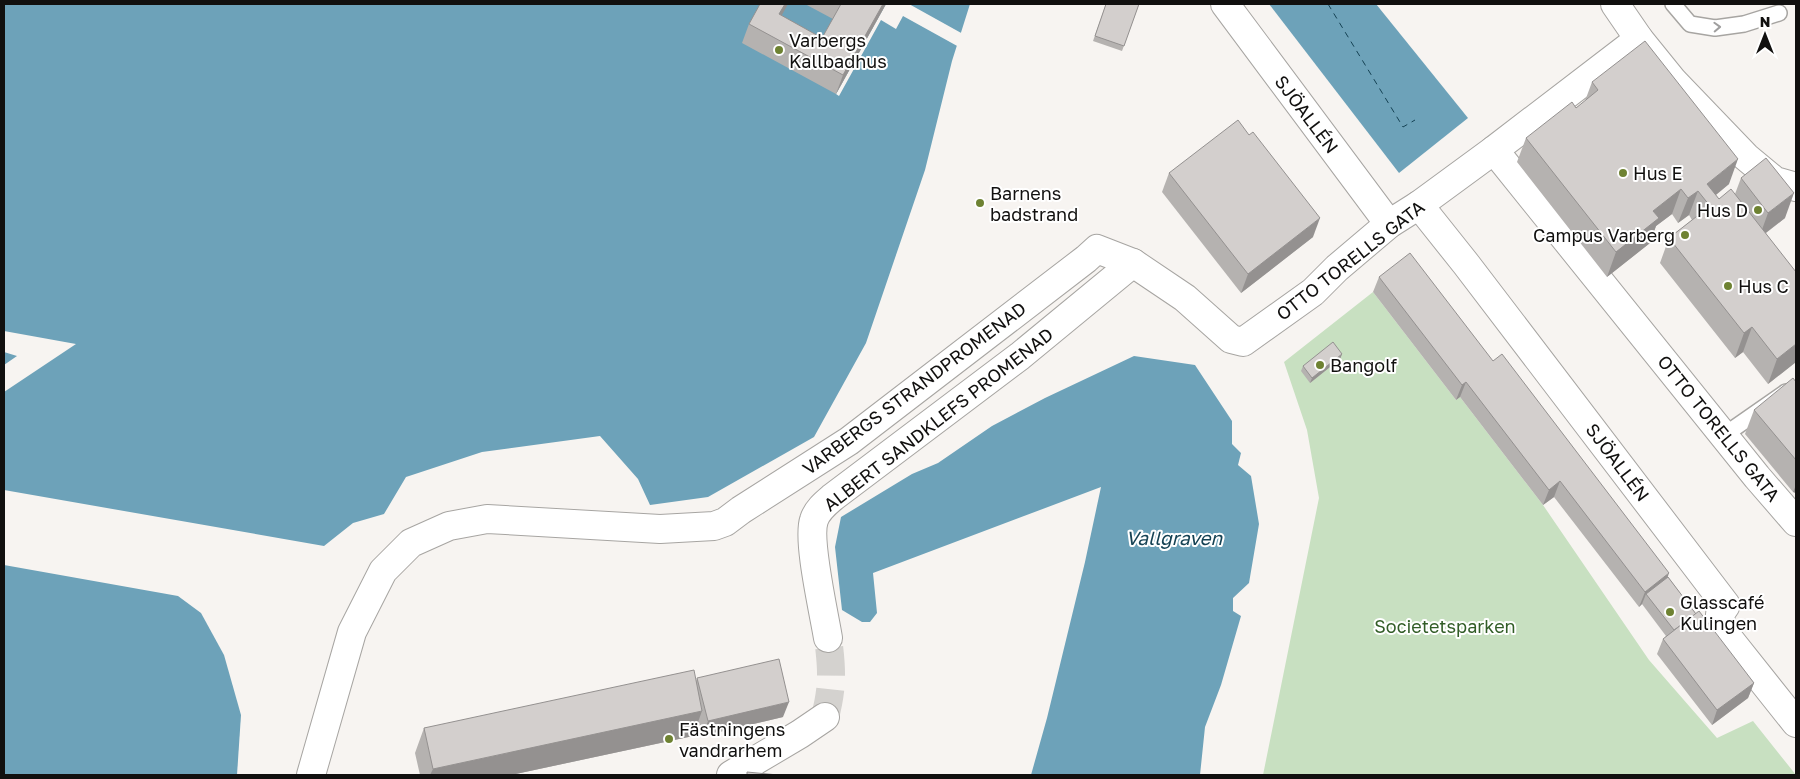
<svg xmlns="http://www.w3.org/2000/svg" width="1800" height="779" font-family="'Golos Text',sans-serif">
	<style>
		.green { fill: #c8e0c1 }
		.water { fill: #6da2b9 }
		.pier { fill: #f7f4f1 }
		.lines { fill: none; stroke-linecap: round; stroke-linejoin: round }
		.ferry { stroke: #154254; stroke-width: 1; stroke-dasharray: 6 5; stroke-linecap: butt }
		.street-tunnel { stroke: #d4d2cf; stroke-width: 28; stroke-dasharray: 28 14; stroke-linecap: butt }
		.lane-casing { stroke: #a7a5a2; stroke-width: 18 }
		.street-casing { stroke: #a7a5a2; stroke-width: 30 }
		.lane { stroke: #fff; stroke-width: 15 }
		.street { stroke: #fff; stroke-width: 28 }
		.wall { fill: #b5b2b0 }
		.shaded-wall { fill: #949190 }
		.building { fill: #d3cfcd; stroke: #949190 }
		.oneway { stroke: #a09f9f }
		.poi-dot { fill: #6e8232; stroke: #fff; stroke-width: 2 }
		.labels { text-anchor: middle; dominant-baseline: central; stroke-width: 4; stroke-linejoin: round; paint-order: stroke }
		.poi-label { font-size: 18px; fill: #11100f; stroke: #fff; text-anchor: start }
		.street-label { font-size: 18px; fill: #11100f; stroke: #fff }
		.park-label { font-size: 18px; fill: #325d27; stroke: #fff }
		.water-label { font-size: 19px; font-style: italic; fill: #154254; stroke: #fff }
	</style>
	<rect width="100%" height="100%" fill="#f7f4f1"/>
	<path class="green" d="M 1373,292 L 1456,400 L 1460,397 L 1543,505 L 1649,660 L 1717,738 L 1753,721 L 1796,775 L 1263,775 L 1319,498 L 1307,430 L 1284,362 Z"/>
	<g class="water">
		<path d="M 4,4 L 970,4 L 952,61 L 925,170 L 866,343 L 814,437 L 708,497 L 650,505 L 638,479 L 600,436 L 482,452 L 406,477 L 384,514 L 353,523 L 324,546 L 4,490 Z"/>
		<path d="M 1269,4 L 1376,4 L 1468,118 L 1399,173 Z"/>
		<path d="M 1134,356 L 1195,365 L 1232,421 L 1232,444 L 1241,453 L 1238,465 L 1251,476 L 1259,524 L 1249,583 L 1233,598 L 1233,611 L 1241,616 L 1221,685 L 1205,727 L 1200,775 L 1031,775 L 1047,718 L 1085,562 L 1101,487 L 873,573 L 877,613 L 870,622 L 862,622 L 842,610 L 835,547 L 841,517 L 912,474 L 938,463 L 992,426 L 1045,398 Z"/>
		<path d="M 4,565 L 178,596 L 201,613 L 224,655 L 241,715 L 237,775 L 4,775 Z"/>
	</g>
	<g class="pier">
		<path d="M 886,4 L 909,4 L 963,34 L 959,47 L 903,16 L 896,29 L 881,20 L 839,96 L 836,94 Z"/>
		<path d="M 4,331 L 76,344 L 4,392 L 4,365 L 17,356 L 4,352 Z"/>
	</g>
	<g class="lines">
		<path class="ferry" d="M 1328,4 L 1403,127 L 1415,120"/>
		<path class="street-tunnel" d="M 825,717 C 833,686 832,669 828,638"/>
		<g class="lane-casing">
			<g id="lane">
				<path d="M 1673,4 L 1690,24 L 1715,28 L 1744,24 L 1779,13"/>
				<path d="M 1723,436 L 1786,392 L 1796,392"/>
			</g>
		</g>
		<g class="street-casing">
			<g id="street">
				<path d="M 1225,4 L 1389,224"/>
				<path d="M 1615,4 L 1639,39 L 1673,81 L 1746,157 L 1775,181 L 1796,187"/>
				<path d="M 1494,150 L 1639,39"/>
				<path d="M 1419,205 L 1466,264 L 1726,605 L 1720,614 L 1722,630 L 1796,723"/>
				<path d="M 828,638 C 824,613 807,540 814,520 C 817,510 826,503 833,497 L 1020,356 L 1133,263"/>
				<path d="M 311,775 L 352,632 L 383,571 L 411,543 L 449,526 L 487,519 L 660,529 L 714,526 L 725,522 L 741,510 L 849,441 L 1086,259 L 1097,249 L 1133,263 L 1185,298 L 1231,339 L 1243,342 L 1313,292 L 1337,268 L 1389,224 L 1419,205 L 1494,150 L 1757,477 L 1796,522"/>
				<path d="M 731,775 L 800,734 L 825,717"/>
			</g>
		</g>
		<use href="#lane" class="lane"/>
		<use href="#street" class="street"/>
	</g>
	<g class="wall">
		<path d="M 805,4 L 886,4 L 836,94 L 742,43 L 749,24 L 782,16 L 822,38 L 833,19 Z"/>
		<path d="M 1106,4 L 1139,4 L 1122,51 L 1093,41 Z"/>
		<path d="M 1592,82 L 1729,184 L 1716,195 L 1719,199 L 1735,194 L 1741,178 L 1785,218 L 1766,233 L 1796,362 L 1768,384 L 1743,352 L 1735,358 L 1660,263 L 1669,238 L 1692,220 L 1689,215 L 1678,223 L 1672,214 L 1656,226 L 1650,243 L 1607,277 L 1517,162 L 1526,138 L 1576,108 L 1585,101 Z"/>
		<path d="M 1249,135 L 1313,237 L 1241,293 L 1162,192 L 1169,173 Z"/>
		<path d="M 1379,277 L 1493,361 L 1668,577 L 1696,614 L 1754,683 L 1748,698 L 1712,725 L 1657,654 L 1663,639 L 1666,636 L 1642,604 L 1639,607 L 1554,497 L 1543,505 L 1460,397 L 1456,400 L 1373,292 Z"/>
		<path d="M 1342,354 L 1340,359 L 1310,383 L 1301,371 L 1303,366 Z"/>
		<path d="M 1796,382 L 1796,493 L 1793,492 L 1745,434 L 1754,410 Z"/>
		<path d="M 697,678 L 783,717 L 702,736 L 699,722 L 693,736 L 511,775 L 420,775 L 415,753 L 424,728 L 696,681 Z"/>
	</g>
	<g class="shaded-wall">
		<path d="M 785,4 L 788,4 L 772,33 L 779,14 Z"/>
		<path d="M 883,4 L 886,4 L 836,94 L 843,75 Z"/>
		<path d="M 1738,159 L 1729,184 L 1707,202 L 1707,184 Z"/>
		<path d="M 1681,189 L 1672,214 L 1656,226 L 1650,243 L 1607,277 L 1616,252 L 1653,211 Z"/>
		<path d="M 1698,191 L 1689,215 L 1678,223 L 1688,198 Z"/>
		<path d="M 1794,193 L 1785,218 L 1759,238 L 1768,213 Z"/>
		<path d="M 1320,218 L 1313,237 L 1241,293 L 1248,274 Z"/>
		<path d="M 1752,327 L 1743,352 L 1735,358 L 1744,333 Z"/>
		<path d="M 1796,344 L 1796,362 L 1768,384 L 1777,359 Z"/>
		<path d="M 1342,354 L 1340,359 L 1310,383 L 1312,378 Z"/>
		<path d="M 1466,382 L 1460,397 L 1456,400 L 1462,385 Z"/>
		<path d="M 1560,481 L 1554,497 L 1543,505 L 1549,490 Z"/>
		<path d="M 1796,485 L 1796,493 L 1793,492 Z"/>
		<path d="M 1669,573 L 1664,588 L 1646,594 L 1642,604 L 1639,607 L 1645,592 Z"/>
		<path d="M 1754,683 L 1748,698 L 1712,725 L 1717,710 Z"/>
		<path d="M 789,702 L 783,717 L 702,736 L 708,721 Z"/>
		<path d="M 702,711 L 693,736 L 511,775 L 430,775 L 433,769 Z"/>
	</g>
	<g class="building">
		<path d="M 760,4 L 785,4 L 779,14 L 822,38 L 841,4 L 883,4 L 843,75 L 749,24 Z"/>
		<path d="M 1106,4 L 1139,4 L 1124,46 L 1095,36 Z"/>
		<path d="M 1645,41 L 1738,159 L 1707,184 L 1719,199 L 1731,189 L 1796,272 L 1796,344 L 1777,359 L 1752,327 L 1744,333 L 1669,238 L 1710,206 L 1698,191 L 1688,198 L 1681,189 L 1653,211 L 1659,218 L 1616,252 L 1526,138 L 1572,102 L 1576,108 L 1598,90 L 1592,82 Z"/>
		<path d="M 1238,120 L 1249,135 L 1253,132 L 1320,218 L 1248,274 L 1169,173 Z"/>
		<path d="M 1766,158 L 1794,193 L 1768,213 L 1741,178 Z"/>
		<path d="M 1410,253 L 1493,361 L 1502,354 L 1669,573 L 1645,592 L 1560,481 L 1549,490 L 1466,382 L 1462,385 L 1379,277 Z"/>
		<path d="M 1333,342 L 1342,354 L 1312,378 L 1303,366 Z"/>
		<path d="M 1793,378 L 1796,382 L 1796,460 L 1754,410 Z"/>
		<path d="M 1668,577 L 1696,614 L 1674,630 L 1646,594 Z"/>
		<path d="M 1699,611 L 1754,683 L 1717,710 L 1663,639 Z"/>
		<path d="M 779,659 L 789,702 L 708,721 L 697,678 Z"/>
		<path d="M 694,670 L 702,711 L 433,769 L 424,728 Z"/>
		<path d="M 747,772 L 778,775 L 747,775 Z"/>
	</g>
	<defs><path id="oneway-chevron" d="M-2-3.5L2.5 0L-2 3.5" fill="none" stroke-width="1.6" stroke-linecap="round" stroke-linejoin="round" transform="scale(1.25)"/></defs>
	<use class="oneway" href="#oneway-chevron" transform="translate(1717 27) rotate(-2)"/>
	<g class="poi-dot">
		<circle cx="779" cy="50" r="5"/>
		<circle cx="1623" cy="173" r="5"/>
		<circle cx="980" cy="203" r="5"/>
		<circle cx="1758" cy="210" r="5"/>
		<circle cx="1685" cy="235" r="5"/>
		<circle cx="1728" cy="286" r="5"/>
		<circle cx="1320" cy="365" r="5"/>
		<circle cx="1670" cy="612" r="5"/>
		<circle cx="669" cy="739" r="5"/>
	</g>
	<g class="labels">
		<g class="poi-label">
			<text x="789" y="40">Varbergs<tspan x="789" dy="21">Kallbadhus</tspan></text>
			<text x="1633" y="173">Hus E</text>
			<text x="990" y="193">Barnens<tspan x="990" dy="21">badstrand</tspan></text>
			<text x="1748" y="210" text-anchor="end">Hus D</text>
			<text x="1675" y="235" text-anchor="end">Campus Varberg</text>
			<text x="1738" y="286">Hus C</text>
			<text x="1330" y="365">Bangolf</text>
			<text x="1680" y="602">Glasscafé<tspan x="1680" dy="21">Kulingen</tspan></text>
			<text x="679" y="729">Fästningens<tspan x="679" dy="21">vandrarhem</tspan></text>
		</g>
		<g class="street-label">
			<text transform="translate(1307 114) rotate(53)">SJÖALLÉN</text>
			<text transform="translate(1350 260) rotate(-38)">OTTO TORELLS GATA</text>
			<text transform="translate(914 388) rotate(-37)">VARBERGS STRANDPROMENAD</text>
			<text transform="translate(938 419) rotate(-38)">ALBERT SANDKLEFS PROMENAD</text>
			<text transform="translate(1719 428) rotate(51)">OTTO TORELLS GATA</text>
			<text transform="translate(1618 462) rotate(53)">SJÖALLÉN</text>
		</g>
		<g class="park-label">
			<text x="1445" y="626">Societetsparken</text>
		</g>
		<g class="water-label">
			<text x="1174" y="537">Vallgraven</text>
		</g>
	</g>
	<rect width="1800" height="779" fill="none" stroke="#11100f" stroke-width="10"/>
	<g transform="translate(1765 35)" stroke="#ffffff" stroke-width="4" paint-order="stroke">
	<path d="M0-4L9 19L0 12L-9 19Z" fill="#11100f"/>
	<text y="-8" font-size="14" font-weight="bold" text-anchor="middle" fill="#11100f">N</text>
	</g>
</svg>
